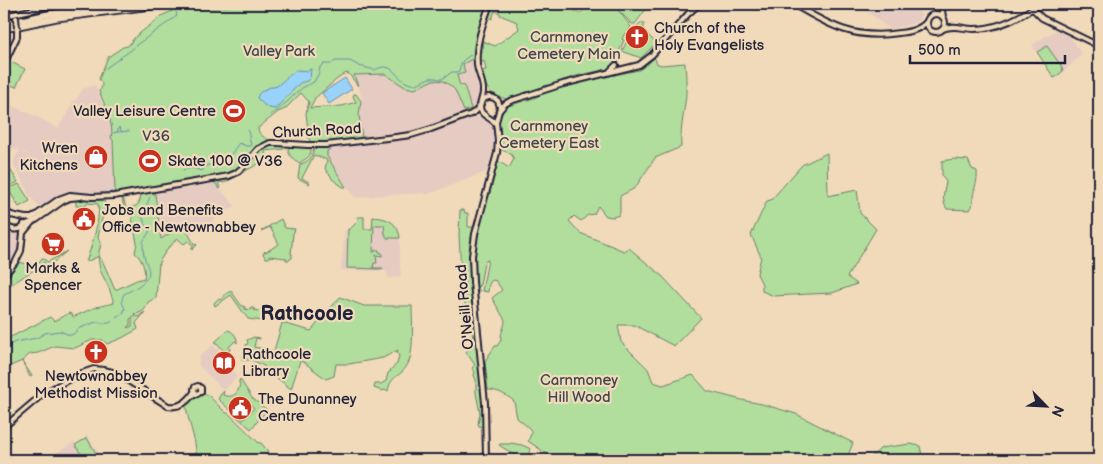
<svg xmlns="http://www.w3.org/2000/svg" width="1103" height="464" font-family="'Balsamiq Sans',sans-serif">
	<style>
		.built { fill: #e5cbc1 }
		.green { fill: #b1de9c; stroke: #6a806c }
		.water { fill: #9ad3f9; stroke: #6a8cad }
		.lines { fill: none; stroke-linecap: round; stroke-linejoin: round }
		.stream { stroke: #6a8cad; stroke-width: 1 }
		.secondary-casing { stroke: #22223b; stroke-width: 8 }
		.highway-casing { stroke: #22223b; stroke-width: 9 }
		.secondary { stroke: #f0dab9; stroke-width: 4 }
		.highway { stroke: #f0dab9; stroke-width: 5.5 }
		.secondary-bridge-casing { stroke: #22223b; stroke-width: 8; stroke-linecap: butt }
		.secondary-bridge { stroke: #f0dab9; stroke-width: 4 }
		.labels { text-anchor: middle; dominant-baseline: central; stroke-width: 4.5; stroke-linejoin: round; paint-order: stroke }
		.poi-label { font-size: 15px; fill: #22223b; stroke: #f0dab9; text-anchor: start }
		.park-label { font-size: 15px; fill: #3f484e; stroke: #f0dab9 }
		.street-label { font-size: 15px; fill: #22223b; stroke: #f0dab9 }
		.district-label { font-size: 20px; font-weight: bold; fill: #22223b; stroke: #f0dab9 }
	</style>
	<rect width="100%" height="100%" fill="#f0dab9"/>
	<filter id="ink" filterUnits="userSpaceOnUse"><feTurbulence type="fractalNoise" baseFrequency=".02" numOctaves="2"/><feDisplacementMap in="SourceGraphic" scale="10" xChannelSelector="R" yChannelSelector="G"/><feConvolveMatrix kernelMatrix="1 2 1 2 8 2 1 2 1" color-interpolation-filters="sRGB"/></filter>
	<g filter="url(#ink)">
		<g class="built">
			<path d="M 863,4 L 918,4 L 921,14 L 919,20 L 915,23 L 895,28 L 890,29 L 861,7 Z"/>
			<path d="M 1058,29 L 1067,32 L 1082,54 L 1055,80 L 1032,45 Z"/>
			<path d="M 474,58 L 475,74 L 480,95 L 475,108 L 426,128 L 408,133 L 362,138 L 359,114 L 362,97 L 354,75 L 385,74 L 405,87 L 433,80 L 443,81 L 451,86 L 455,90 L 464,111 L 471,109 L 464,85 L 460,86 L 457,75 L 463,64 Z"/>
			<path d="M 95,85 L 109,118 L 113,132 L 111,138 L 113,140 L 117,194 L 92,195 L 80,193 L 68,194 L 59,196 L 43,209 L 37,204 L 29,195 L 24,183 L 15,168 L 14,162 L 17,153 L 22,152 L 26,154 L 27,153 L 18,151 L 18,148 L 4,152 L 4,128 L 6,129 L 4,127 L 4,117 L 10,105 L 29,113 L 58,128 L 63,121 L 74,100 L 76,100 L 84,88 L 86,88 Z"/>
			<path d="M 476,116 L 489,120 L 492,122 L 494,130 L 495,142 L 488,171 L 426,195 L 424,193 L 384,195 L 355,198 L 327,156 L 327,151 L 334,146 L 415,137 L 468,117 L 470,118 Z"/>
			<path d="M 213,181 L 235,206 L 189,235 L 186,230 L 184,230 L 182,227 L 162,239 L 156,195 L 157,191 L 181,187 L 184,189 L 190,188 L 192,185 Z"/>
			<path d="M 357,217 L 364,217 L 364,229 L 372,229 L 373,217 L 385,218 L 391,221 L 397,227 L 400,234 L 400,268 L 401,275 L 397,277 L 389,278 L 386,271 L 341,270 L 345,230 L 348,230 L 358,221 Z"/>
			<path d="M 4,226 L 8,230 L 21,231 L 18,250 L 9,270 L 4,273 Z"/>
			<path d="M 213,345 L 230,363 L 237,376 L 224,391 L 199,366 L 199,357 Z"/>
			<path d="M 87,436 L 103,459 L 101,460 L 45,460 L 74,442 L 76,445 Z"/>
		</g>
		<g class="green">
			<path d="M 244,4 L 487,4 L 477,33 L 474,58 L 463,64 L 465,73 L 457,75 L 460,86 L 464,85 L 471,109 L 464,111 L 455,90 L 451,86 L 443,81 L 433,80 L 415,89 L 405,87 L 385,74 L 354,75 L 358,86 L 349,74 L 346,73 L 336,80 L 315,98 L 310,108 L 342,106 L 356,102 L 353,96 L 354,94 L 356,94 L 361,101 L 359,115 L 362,138 L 313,143 L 311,142 L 309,139 L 306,113 L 309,102 L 301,93 L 285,109 L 278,112 L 258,128 C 258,134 263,136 268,140 L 281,139 L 281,140 L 270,140 L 237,170 L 227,175 C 182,183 137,193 92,195 L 92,194 L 115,192 L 113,140 L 111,138 C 115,125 104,104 99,91 C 103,87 103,84 99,79 L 108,57 L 123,47 L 128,46 L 135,37 L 163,15 L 177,9 L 192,9 L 239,5 Z"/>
			<path d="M 494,4 L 563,4 L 580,14 L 589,4 L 611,4 L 619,11 L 614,4 L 650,4 L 635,24 L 632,24 L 619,11 L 631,27 L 627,34 L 625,33 L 622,39 L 624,40 L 612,68 L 576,76 L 506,99 C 487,93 487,90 482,71 L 486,70 L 484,61 L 481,62 L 481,59 L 483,41 L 495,46 L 519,29 L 517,22 L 500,15 L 500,13 L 495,11 L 492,19 L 489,17 Z"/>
			<path d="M 640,23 L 644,23 L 644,31 L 656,43 L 641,58 L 622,51 L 627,41 Z"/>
			<path d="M 1047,46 L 1059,63 L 1060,63 L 1063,71 L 1054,78 L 1037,52 Z"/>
			<path d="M 654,58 L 656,60 L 656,63 L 661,65 L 685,63 C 686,77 687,90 685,103 C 683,118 680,133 681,147 L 655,158 L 635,188 L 620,196 L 620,212 L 619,215 L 613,217 L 606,216 L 598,206 L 594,214 L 588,215 L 581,221 L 574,216 L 569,221 L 580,233 L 585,235 L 624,251 L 629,248 L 662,276 L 701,318 L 674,346 L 634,325 L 618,325 L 621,342 L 648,369 L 653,382 L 663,385 L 693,375 L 707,391 L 746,401 L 762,404 L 796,414 L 853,443 L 848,455 L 853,458 L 852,460 L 556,460 L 528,441 L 532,432 L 529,428 L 517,418 L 514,401 C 506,395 498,390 488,390 L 485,361 L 495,346 L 497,346 L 501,340 C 500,333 505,327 505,320 L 492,298 L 502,290 L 496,281 L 492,280 L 489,284 L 488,292 L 482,291 L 488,260 L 487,260 L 484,263 L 480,285 L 479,285 L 478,288 L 480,291 L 477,291 C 476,277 474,262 476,248 C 480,219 492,190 498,161 L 509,168 L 514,159 L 511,154 L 500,149 L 499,120 L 505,107 L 506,108 L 508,106 L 534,98 L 551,90 L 579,82 L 639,70 L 649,63 Z"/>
			<path d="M 7,60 L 25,69 L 16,87 L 11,85 L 7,90 L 5,89 L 4,91 L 4,68 Z"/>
			<path d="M 269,145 L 282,145 L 284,149 L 265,151 L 266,162 L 258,164 L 224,183 L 221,182 L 218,184 L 221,188 L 220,189 L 213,181 L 235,175 L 258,151 Z"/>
			<path d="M 291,146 L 309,147 L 311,148 C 312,157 305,159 299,163 C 293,158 289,157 288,149 Z"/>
			<path d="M 332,146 L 333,147 L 327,151 L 327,156 L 346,187 L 343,187 L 332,179 L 331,176 L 327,172 L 327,171 L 325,169 L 327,160 L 314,155 L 302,178 L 310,183 L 309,184 L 298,178 L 300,164 C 309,162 312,157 314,148 Z"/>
			<path d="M 827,153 L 828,196 L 857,190 L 860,213 L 876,229 L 847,277 L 857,284 L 832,293 L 810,294 L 774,296 L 762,291 L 762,284 L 757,274 L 761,257 L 751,235 L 767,201 L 771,200 L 802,165 Z"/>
			<path d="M 954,159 L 968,160 L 972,169 L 977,171 C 978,183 974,187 973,197 C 973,203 973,205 970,210 L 947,209 C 941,201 944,191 946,182 L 942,175 L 942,161 Z"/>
			<path d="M 4,160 L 18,182 L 12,185 L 13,187 L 19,184 L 30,201 L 19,207 L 10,192 L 8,193 L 4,187 Z"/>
			<path d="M 151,192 L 155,194 L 161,239 L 182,226 L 184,230 L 186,230 L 195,245 L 196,244 L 197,245 L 192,250 L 191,249 L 194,246 L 188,241 L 184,244 L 177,238 L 170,247 L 169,246 L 159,262 L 156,298 L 148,302 C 145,310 145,311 136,314 L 135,313 L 134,314 L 135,315 L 130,319 L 130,325 L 127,327 L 128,328 L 132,326 L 132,319 L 137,316 L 140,317 L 140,315 L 145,312 L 136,323 L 138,329 L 122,338 L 107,344 L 103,340 L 92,340 L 75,348 L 55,346 L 38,353 L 30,354 L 22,361 L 32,376 L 30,377 L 22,361 L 8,367 L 6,379 L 9,390 L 4,388 L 4,335 L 7,339 L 50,317 L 54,321 L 69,313 L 72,314 L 73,317 L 96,307 L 114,303 L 109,288 L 100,270 L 98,256 L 103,262 L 115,290 L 137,280 L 144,278 C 146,270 142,258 135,253 L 137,243 L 132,218 L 133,215 L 131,210 L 124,211 L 122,197 L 123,197 L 126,208 C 137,207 140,205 141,194 Z"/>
			<path d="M 86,199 L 104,200 L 105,206 L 98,237 L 101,245 L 99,251 L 99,256 L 86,262 C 91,248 101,219 98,204 L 87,203 L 86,206 L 76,206 L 76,201 Z"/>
			<path d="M 460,210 L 464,210 L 465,213 L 468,213 L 468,227 L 473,227 L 470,245 L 469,262 L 482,396 L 484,425 L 483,427 L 479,426 L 478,424 L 480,413 L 476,393 L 476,380 L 474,375 L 475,372 L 472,368 L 475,365 L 466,352 C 479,337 470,309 460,295 L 463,294 L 465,296 L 467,293 L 465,290 L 466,290 L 465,282 L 463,282 L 462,272 L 461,272 L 459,235 Z"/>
			<path d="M 357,217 L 364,217 L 364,229 L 372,229 L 373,217 C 387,218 398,222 400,238 L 387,238 L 385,234 L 384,225 L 374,225 L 373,252 L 375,252 L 375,250 L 379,250 L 379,252 L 382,253 L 382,256 L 376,255 L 377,263 L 374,263 L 373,268 L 383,268 L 382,269 L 347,268 L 348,229 L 350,229 L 358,221 Z"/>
			<path d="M 281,219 L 285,228 L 295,229 L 294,232 L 293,233 L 291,254 L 292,254 L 292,258 L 289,260 L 286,260 L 286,258 L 269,256 L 269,258 L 266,258 L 263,254 L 265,251 L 266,252 L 279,244 L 270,227 L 261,231 Z"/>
			<path d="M 67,251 L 48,267 L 44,262 L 34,270 L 4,289 L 4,279 L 19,262 L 27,264 L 30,262 L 32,268 L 37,265 L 42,258 L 48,262 Z"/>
			<path d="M 231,291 L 241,305 L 245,307 L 245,309 L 250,310 L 251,308 L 254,308 L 254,310 L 263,312 L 263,310 L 265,310 L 263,321 L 248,319 L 231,295 L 215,306 L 214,303 L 218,299 L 220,300 L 224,297 L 224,295 L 229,292 Z"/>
			<path d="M 340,297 L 364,306 L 412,306 C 412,321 415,356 406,367 C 399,378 391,375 388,391 L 383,390 L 382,391 L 374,388 L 375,384 L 381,384 L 386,381 L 388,373 L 391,371 L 390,370 L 397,364 L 399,356 L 397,353 L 398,350 L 383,358 L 349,364 L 336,364 L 334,376 L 326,379 L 305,363 L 300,361 L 291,389 L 277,378 L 269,374 L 264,366 L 252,360 L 242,360 L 246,345 L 248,343 L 247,340 L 254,337 L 260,338 L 260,339 L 256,338 L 254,347 L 274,351 L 282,323 L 311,331 Z"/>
			<path d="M 228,330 C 233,331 238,338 237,343 L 235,341 L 229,347 L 230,350 L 225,354 L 224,353 L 224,351 L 217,343 L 215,343 L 215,342 Z"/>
			<path d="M 240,379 L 252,398 L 267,410 L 251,429 L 236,416 L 237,414 L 243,420 L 254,408 L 242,396 L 232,408 L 230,407 L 230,410 L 218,399 L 223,391 L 224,391 L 223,395 C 233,399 239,393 240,383 L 239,383 L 239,381 Z"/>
			<path d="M 204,393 L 208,395 L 226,413 L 228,413 C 239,423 248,433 259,443 L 261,443 L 267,450 L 268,452 L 260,460 L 197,460 L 196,458 C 197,445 192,433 189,420 C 187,414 187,409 185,404 L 193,396 Z"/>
			<path d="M 87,438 L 100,460 L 85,460 L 75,445 Z"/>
			<path d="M 511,443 L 522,445 L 529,448 L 530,450 L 526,460 L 522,460 L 499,445 L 500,444 L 510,444 Z"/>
			<path d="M 910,444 L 920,446 L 923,460 L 868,460 L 881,448 Z"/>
		</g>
		<g class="water">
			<path d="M 310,69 L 311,69 L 310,78 L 307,81 L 300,83 L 275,109 C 267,109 262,103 257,98 C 258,92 265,89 271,87 L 274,87 L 277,86 L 296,70 L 308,71 Z"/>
			<path d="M 345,78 L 352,89 L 329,104 L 322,93 Z"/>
		</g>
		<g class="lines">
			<g class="stream">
				<path d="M 173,6 L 175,10"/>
				<path d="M 44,27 L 44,26"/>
				<path d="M 135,46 L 177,16 L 176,12"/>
				<path d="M 333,63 L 335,61 L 350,61 L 359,66 L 375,70 C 393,60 395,78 408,83 C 417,87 422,80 430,78 C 434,77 438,79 442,79 L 452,72 L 458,72 L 459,70 C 462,61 462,60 471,55"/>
				<path d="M 106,68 L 134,48"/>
				<path d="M 270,115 L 278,110 L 302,88 L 314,82 L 319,73 L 320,67 L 324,64 L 331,64"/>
				<path d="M 117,132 L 129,131"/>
				<path d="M 113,133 L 117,132 L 119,127 L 122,132"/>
				<path d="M 183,170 L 192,168 L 202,171 L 207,165 L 217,166 L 221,163 L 221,159 L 229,157 L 239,143 L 246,146 L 251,146 L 248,130"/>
				<path d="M 4,354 L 10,345 L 15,342 L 37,338 L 45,333 L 60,331 L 67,334 L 72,335 L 80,328 L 96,322 L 101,323 L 110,323 L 117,316 L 123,314 L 125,308 C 122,304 121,299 124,294 C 127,292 131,291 134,289 C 161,271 143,270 143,246 C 143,245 143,244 143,242 C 145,237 149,235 150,229 L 145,224 L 142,216 L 143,213 L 149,209 L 147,204 L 150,197"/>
			</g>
			<g class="secondary-casing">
				<g id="secondary">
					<path d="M 490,4 C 483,24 475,44 477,65 C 478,74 484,83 483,92 C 483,98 478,105 481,111 C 484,117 492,118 496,124"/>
					<path d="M 793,4 C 830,26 855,40 899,33 C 909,32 921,30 927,21"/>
					<path d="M 1032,8 L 1042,18 L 1099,46"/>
					<circle cx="936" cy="23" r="9"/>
					<path d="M 4,16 L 58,4"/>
					<path d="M 943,17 L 942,10 L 945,4"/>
					<path d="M 943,29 C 953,24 964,29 974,29 C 998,29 1019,18 1039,4"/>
					<path d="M 4,64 L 17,37 L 17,28"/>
					<path d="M 610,71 L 616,65"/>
					<path d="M 481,102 C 486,96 492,95 498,101 L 500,107 L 496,122 L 498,141 L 497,153 L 475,234 L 472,256 L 473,282 L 485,403 L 486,460"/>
					<path d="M 499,111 L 505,104 L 510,101 L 563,84 L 639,65 L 652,55 L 688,14 L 699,4"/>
					<path d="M 4,210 L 11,215"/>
					<path d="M 4,218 L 6,216 L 11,215 L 25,218 L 32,218 L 59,199 L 70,195 L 92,197 L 114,196 L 229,176 L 236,173 L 243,167 L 258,149 L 270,143 L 277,143 L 307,145 L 326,145 L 396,137 L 411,135 L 431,129 L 471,114 L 476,111 L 481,104"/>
					<path d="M 4,223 C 8,229 17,232 23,227"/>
					<path d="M 24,225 L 36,220 L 63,201 L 70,198 L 81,197"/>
					<path d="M 23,233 L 33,221"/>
					<path d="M 4,276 L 16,261 L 21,251 L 24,224"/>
					<path d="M 192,396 L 201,392 L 201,388 L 198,386 L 195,387 L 194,389 L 195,393 L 197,394"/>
					<path d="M 4,427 L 44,393 L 79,374 L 94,369 L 104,370 L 116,373 L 168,406 C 180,408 188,402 194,392"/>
				</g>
			</g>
			<g class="highway-casing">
				<g id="highway">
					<path d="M 4,24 L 49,14 L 125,4"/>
					<path d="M 4,29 L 56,18 L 167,4"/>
				</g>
			</g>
			<use href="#secondary" class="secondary"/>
			<use href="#highway" class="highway"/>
			<g class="secondary-bridge-casing">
				<path id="secondary-bridge" d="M 16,18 L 17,28"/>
			</g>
			<use href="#secondary-bridge" class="secondary-bridge"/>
		</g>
	</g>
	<defs>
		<g id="church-disc" transform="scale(1.25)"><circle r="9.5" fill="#c8321e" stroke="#f0dab9"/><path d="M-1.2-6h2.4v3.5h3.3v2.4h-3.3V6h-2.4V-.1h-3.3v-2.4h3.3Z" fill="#fff"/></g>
		<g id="stadium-disc" transform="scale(1.25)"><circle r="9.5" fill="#c8321e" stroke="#f0dab9"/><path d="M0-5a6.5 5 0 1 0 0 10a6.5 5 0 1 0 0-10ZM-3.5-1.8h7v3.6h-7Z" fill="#fff"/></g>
		<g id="shop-disc" transform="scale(1.25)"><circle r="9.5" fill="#c8321e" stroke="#f0dab9"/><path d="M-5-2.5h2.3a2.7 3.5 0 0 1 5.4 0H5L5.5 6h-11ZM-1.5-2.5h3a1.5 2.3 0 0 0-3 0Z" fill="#fff"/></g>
		<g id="civic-disc" transform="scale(1.25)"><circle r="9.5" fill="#c8321e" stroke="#f0dab9"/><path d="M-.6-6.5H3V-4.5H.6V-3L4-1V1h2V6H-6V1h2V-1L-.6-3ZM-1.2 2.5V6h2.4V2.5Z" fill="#fff"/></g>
		<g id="supermarket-disc" transform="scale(1.25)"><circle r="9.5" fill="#c8321e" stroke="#f0dab9"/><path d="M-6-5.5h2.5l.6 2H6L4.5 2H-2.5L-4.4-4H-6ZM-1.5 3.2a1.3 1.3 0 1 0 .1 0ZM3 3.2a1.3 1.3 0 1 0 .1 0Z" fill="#fff"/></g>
		<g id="library-disc" transform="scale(1.25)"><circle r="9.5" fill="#c8321e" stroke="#f0dab9"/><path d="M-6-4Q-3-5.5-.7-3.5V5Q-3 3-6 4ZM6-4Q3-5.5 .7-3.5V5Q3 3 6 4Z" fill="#fff"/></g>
	</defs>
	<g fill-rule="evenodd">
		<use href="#church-disc" x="637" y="37"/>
		<use href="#stadium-disc" x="234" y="111"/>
		<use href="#shop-disc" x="96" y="157"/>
		<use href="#stadium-disc" x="150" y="161"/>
		<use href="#civic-disc" x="84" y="219"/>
		<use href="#supermarket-disc" x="53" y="244"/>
		<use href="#church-disc" x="96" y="352"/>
		<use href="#library-disc" x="224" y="363"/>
		<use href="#civic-disc" x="240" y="408"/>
	</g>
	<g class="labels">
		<g class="poi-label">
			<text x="654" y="28">Church of the<tspan x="654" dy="17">Holy Evangelists</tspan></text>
			<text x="216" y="111" text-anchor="end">Valley Leisure Centre</text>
			<text x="78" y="148" text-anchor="end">Wren<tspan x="78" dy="17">Kitchens</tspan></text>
			<text x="168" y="161">Skate 100 @ V36</text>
			<text x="102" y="210">Jobs and Benefits<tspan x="102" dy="17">Office - Newtownabbey</tspan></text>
			<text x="53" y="268" text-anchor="middle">Marks &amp;<tspan x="53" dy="17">Spencer</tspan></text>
			<text x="242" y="354">Rathcoole<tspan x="242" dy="17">Library</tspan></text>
			<text x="96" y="376" text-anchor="middle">Newtownabbey<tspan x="96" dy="17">Methodist Mission</tspan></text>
			<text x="258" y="399">The Dunanney<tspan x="258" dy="17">Centre</tspan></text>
		</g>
		<g class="park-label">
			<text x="569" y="37">Carnmoney<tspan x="569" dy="17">Cemetery Main</tspan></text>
			<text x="279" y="51">Valley Park</text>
			<text x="549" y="126">Carnmoney<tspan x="549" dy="17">Cemetery East</tspan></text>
			<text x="156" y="136">V36</text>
			<text x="579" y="380">Carnmoney<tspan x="579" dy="17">Hill Wood</tspan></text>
		</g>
		<g class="street-label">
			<text transform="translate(317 131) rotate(-3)">Church Road</text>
			<text transform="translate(465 307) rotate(-95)">O'Neill Road</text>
		</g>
		<g class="district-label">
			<text x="307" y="314">Rathcoole</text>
		</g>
	</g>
	<rect width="1103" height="464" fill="none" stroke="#f0dab9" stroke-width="20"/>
	<rect x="10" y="10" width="1083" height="444" fill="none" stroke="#22223b" stroke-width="2" filter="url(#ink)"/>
	<g transform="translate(1046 406) rotate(114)" stroke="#f0dab9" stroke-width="4" paint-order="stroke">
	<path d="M0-4L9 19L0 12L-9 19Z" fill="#22223b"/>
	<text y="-8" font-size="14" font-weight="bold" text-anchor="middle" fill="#22223b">N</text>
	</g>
	<path d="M910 55v8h155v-8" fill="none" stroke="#22223b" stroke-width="2.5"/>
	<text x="918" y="55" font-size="15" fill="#22223b" stroke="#f0dab9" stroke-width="4" paint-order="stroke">500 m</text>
</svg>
